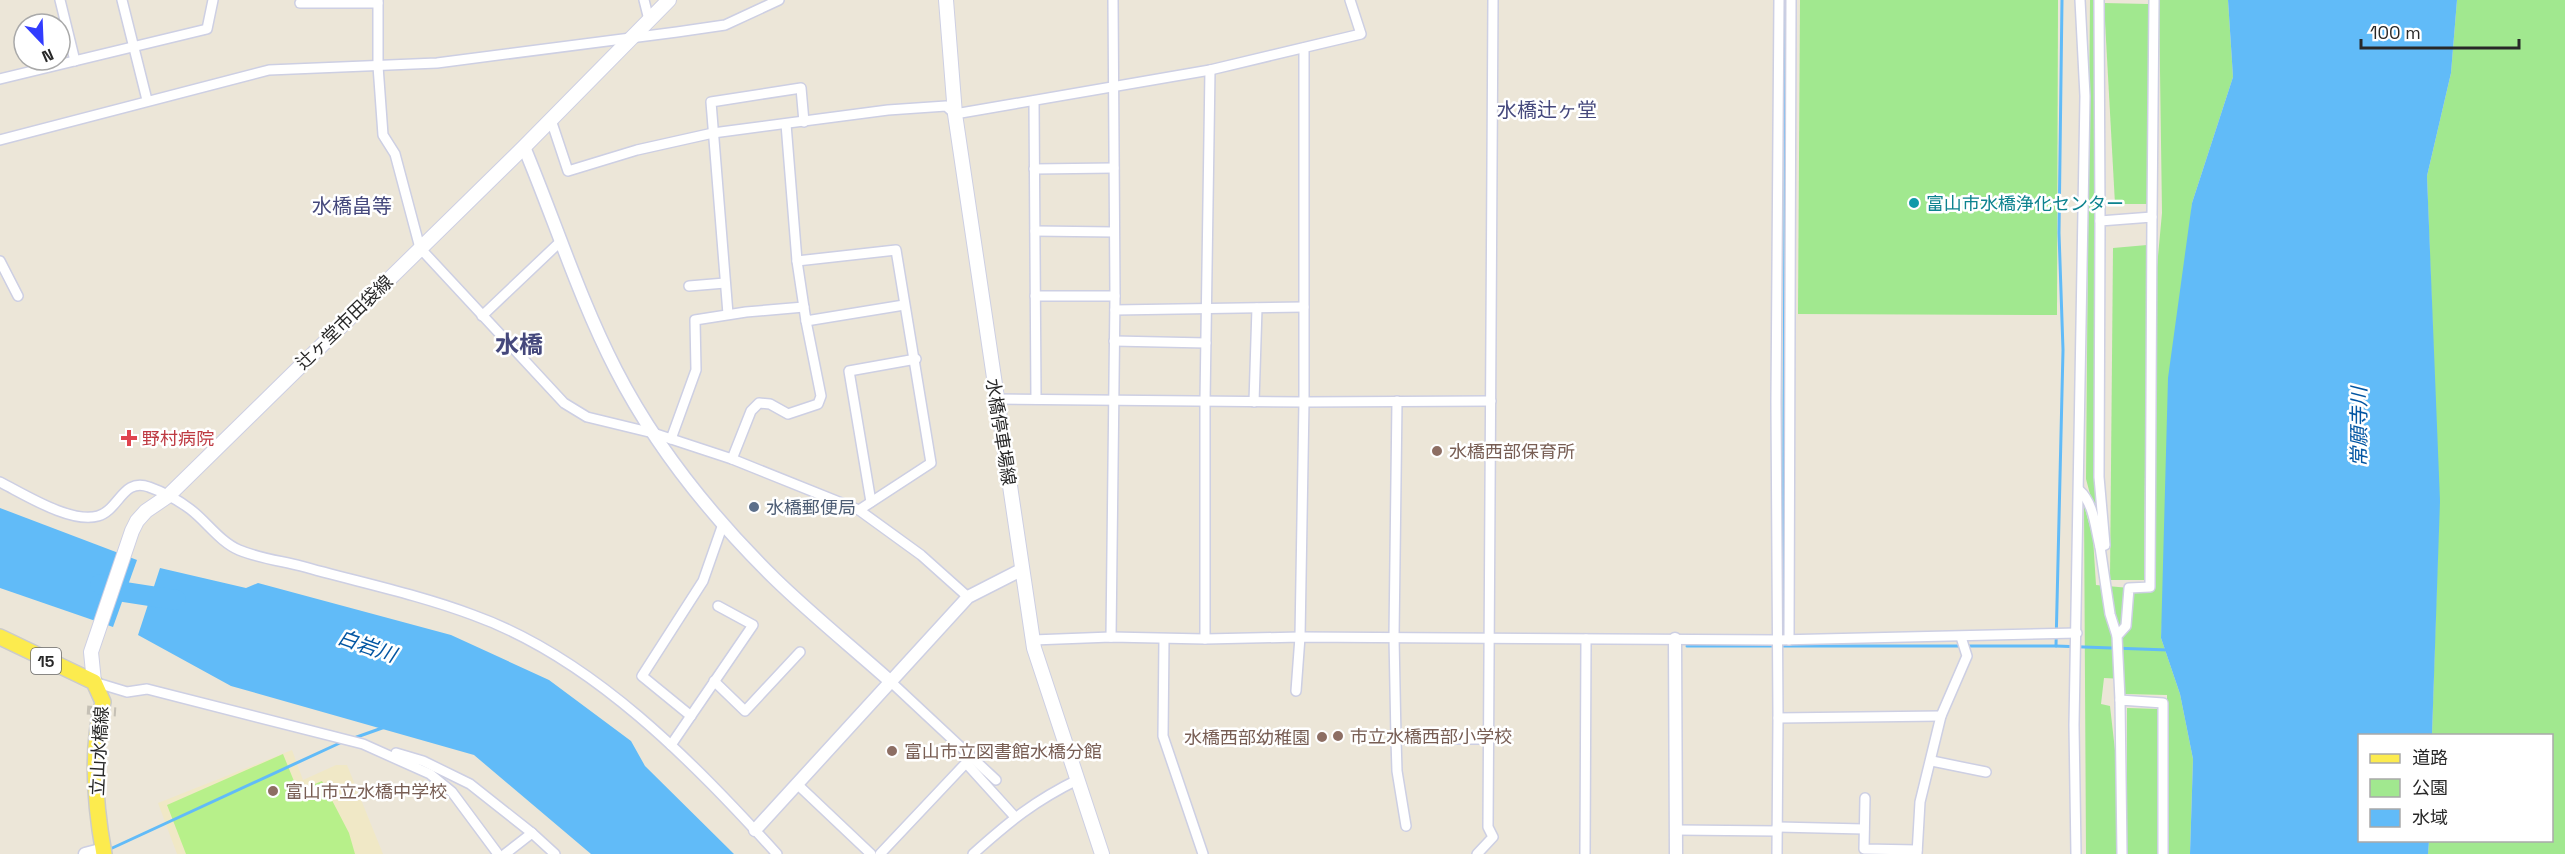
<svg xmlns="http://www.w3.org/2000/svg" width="2565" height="854" font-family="'Space Grotesk','Noto Sans JP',sans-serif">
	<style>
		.education { fill: #f0e8c6 }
		.green { fill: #a1e88f }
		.pitch { fill: #b7f08a }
		.water { fill: #61bbf8 }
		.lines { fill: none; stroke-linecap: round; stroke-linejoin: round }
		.stream { stroke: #61bbf8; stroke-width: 3 }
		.river { stroke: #61bbf8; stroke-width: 20 }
		.minor-tunnel { stroke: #c5c0b5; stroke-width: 9; stroke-dasharray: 9 4.5; stroke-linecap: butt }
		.minor-casing { stroke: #cdcfe3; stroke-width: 12 }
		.tertiary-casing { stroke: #cdcfe3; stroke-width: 15 }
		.secondary-casing { stroke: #cdcfe3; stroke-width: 16 }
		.primary-casing { stroke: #cbcbcb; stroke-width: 18 }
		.minor { stroke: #fff; stroke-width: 9 }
		.tertiary { stroke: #fff; stroke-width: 12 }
		.secondary { stroke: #fff; stroke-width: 14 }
		.primary { stroke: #fceb4e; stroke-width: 15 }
		.culture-dot { fill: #0f9aa8; stroke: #fff; stroke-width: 2 }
		.health-dot { fill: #e0444e; stroke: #fff; stroke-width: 2 }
		.education-dot { fill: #8d6e63; stroke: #fff; stroke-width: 2 }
		.service-dot { fill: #5c6f8a; stroke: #fff; stroke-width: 2 }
		.labels { text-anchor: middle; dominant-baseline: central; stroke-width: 5; stroke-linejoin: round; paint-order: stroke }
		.shield { fill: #fff; stroke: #686868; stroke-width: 1.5 }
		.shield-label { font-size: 16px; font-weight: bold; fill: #282828 }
		.culture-label { font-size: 18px; fill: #0d838f; stroke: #fff; text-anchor: start }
		.street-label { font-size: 18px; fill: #282828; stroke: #fff }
		.health-label { font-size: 18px; fill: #be3a42; stroke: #fff; text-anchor: start }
		.education-label { font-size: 18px; fill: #785e54; stroke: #fff; text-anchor: start }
		.service-label { font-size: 18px; fill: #4e5e75; stroke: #fff; text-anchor: start }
		.neighbourhood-label { font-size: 20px; fill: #45487c; stroke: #fff }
		.water-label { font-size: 20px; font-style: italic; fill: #0255a2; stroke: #fff }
		.district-label { font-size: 24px; font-weight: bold; fill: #45487c; stroke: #fff }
	</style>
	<rect width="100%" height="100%" fill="#ece6d8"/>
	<path class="education" d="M 292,750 L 303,780 L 336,765 L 347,765 L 383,854 L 177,854 L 158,803 Z"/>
	<g class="green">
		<path d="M 1800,0 L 2058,0 L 2057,315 L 1798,314 Z"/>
		<path d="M 2090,0 L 2096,0 L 2094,113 L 2099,528 L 2086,479 Z"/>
		<path d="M 2159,0 L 2228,0 L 2233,77 L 2192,203 L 2164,591 L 2161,638 L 2180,694 L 2193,759 L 2190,854 L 2167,854 L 2167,695 L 2125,694 L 2124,679 L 2104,678 L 2101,704 L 2110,706 L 2117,768 L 2119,854 L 2086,854 L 2084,505 L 2093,538 L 2096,585 L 2152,590 L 2157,267 L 2162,213 Z"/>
		<path d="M 2457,0 L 2565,0 L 2565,854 L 2428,854 L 2429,841 L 2552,840 L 2552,736 L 2432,735 L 2439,508 L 2427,176 L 2451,73 Z"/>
		<path d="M 2104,3 L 2148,4 L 2148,204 L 2115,204 Z"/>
		<path d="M 2147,245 L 2144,580 L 2110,580 L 2113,248 Z"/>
		<path d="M 2127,708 L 2160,709 L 2160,854 L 2127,854 Z"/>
	</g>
	<path class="pitch" d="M 283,754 L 298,791 L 322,781 L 349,833 L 355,854 L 186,854 L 167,805 Z"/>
	<g class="water">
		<path d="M 2228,0 L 2457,0 L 2451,73 L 2427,176 L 2440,501 L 2432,735 L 2360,736 L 2360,840 L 2429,841 L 2428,854 L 2190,854 L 2193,759 L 2180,694 L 2161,638 L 2168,378 L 2192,203 L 2233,77 Z"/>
		<path d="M 0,508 L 137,560 L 113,627 L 0,588 Z"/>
		<path d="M 160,568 L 246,588 L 258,583 L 451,635 L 549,680 L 631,741 L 645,766 L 734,854 L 591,854 L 474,755 L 231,686 L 138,635 Z"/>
	</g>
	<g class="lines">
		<g class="stream">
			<path d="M 1783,637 L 1786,0"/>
			<path d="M 1687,646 L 2056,646 L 2168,650"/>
			<path d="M 2056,646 L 2063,350 L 2059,233 L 2062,0"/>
			<path d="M 354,738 L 385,727"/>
			<path d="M 108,850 L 342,742"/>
		</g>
		<path class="river" d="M 100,584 L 118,591 L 176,600"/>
		<path class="minor-tunnel" d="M 87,710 L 116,712"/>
		<g class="minor-casing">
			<g id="minor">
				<path d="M 60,0 L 75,61"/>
				<path d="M 122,0 L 147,100"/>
				<path d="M 378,0 L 378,66 L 383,135 L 395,154 L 420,248 L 564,403 L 587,417 L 653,433 L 732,459 L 859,510 L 921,555 L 968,597"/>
				<path d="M 644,0 L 649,20"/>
				<path d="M 2099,0 L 2100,221"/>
				<path d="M 300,3 L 378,3"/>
				<path d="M 0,79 L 207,29 L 213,0"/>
				<path d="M 1034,101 L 1036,399"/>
				<path d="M 551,120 L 568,171 L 637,150 L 713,133 L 888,110 L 946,106 L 955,114 L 1210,70 L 1361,34 L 1350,0"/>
				<path d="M 786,124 L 797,261 L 806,321 L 904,305"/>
				<path d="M 0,140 L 269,70 L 437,63 L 677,32 L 725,25 L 779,0"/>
				<path d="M 1034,169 L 1114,168"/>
				<path d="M 2152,217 L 2154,0"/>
				<path d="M 1035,231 L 1114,232"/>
				<path d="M 0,261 L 18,296"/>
				<path d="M 797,261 L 896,250 L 931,463 L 859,510"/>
				<path d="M 689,286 L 725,283"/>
				<path d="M 1035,296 L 1115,296"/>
				<path d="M 1115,310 L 1304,307"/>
				<path d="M 728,314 L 711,102 L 801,88 L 804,122"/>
				<path d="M 482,316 L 561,241"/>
				<path d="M 1114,341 L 1206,343"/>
				<path d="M 996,399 L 1304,402 L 1491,401"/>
				<path d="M 1254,402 L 1257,308"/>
				<path d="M 671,439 L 696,370 L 695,320 L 746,312 L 804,307"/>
				<path d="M 732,459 L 751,411 L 759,403 L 770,404 L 788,414 L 818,404 L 821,396 L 806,321"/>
				<path d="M 0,482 C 24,494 71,524 98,516 C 119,510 123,477 149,487 C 163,492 178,500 190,509 C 206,521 220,542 239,550 C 258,558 281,561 301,566 C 358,582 417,594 473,615 C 593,658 693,762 777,854"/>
				<path d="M 2079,490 C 2094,503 2095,527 2100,547 L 2105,545 L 2099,477 L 2100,221 L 2152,217 L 2150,587 L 2129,588 L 2126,626 L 2117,636 L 2120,700"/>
				<path d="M 871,502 L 849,371 L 916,359"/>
				<path d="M 2100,547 L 2110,614 L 2117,636"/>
				<path d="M 1111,637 L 1115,296 L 1113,0"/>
				<path d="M 1164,639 L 1163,736 L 1203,854"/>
				<path d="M 1205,639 L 1205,401 L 1210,70"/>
				<path d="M 1033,640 L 1111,637 L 1205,639 L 1300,637 L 1777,640 L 2077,633"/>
				<path d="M 1789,640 L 1791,0"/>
				<path d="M 714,681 L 745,711 L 800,652"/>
				<path d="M 94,682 L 127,692 L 147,689 L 363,744 L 430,774 L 452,792 L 498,854"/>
				<path d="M 891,682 L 996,780"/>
				<path d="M 1296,691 L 1300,637 L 1304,402 L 1304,48"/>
				<path d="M 691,716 L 642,676 L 703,581 L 723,524"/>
				<path d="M 1778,718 L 1941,716"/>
				<path d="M 1396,739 L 1394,637 L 1397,401"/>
				<path d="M 671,745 L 753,625 L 718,606"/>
				<path d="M 396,753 L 423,761 L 470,784 L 532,833"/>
				<path d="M 1932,761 L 1986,772"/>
				<path d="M 797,784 L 871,854"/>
				<path d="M 1865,798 L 1864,849 L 1917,850"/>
				<path d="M 1406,826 L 1397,771 L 1396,739 L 1489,739"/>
				<path d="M 1777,827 L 1864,829"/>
				<path d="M 1677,830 L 1777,831"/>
				<path d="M 505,854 L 532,833 L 555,854"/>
				<path d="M 880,854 L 966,763 L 1015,817"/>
				<path d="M 973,854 C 1010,821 1034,801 1079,779"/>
				<path d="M 1477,854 L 1493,837 L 1488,827 L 1493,0"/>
				<path d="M 1585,854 L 1586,639"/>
				<path d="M 1777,854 L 1778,718 L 1776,402 L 1779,0"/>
				<path d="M 1917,854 L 1920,802 L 1941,716 L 1967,656 L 1961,637"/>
				<path d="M 2076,854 L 2074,725 L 2085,96 L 2080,0"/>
				<path d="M 2122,854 L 2120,700 L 2163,703 L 2163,854"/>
			</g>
		</g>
		<g class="tertiary-casing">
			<g id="tertiary">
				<path d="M 524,147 C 555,221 579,298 616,370 C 656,448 713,518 775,579 C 812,615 853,648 891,682"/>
				<path d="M 1675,639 L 1676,854"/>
				<path d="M 755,830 L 968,597 L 1021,570"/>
				<path d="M 85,854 L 104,849"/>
			</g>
		</g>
		<g class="secondary-casing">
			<g id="secondary">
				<path d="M 946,0 L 955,114 L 1034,648 L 1102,854"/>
				<path d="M 94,682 L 91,652 L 132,531 L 137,521 L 146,511 L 168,496 L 524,147 L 669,0"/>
			</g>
		</g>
		<g class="primary-casing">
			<path id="primary" d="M 0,637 L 94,682 L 103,702 C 90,751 95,805 104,854"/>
		</g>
		<use href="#minor" class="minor"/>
		<use href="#tertiary" class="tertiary"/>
		<use href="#secondary" class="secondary"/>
		<use href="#primary" class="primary"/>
	</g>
	<circle class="culture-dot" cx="1914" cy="203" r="6"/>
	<path class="health-dot" d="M126 429h6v6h6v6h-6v6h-6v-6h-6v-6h6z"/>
	<g class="education-dot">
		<circle cx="1437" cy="451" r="6"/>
		<circle cx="1338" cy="736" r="6"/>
		<circle cx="1322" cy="737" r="6"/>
		<circle cx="892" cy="751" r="6"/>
		<circle cx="273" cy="791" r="6"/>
	</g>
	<circle class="service-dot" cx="754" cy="507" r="6"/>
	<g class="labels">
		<rect class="shield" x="31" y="648" width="30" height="26" rx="4.5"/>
		<g class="shield-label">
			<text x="46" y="661">15</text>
		</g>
		<g class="culture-label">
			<text x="1926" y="203">富山市水橋浄化センター</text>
		</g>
		<g class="street-label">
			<text transform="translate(344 322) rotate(-44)">辻ヶ堂市田袋線</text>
			<text transform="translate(1001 432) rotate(81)">水橋停車場線</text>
			<text transform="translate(99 751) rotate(-87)">立山水橋線</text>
		</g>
		<g class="health-label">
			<text x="142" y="438">野村病院</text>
		</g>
		<g class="education-label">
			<text x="1449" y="451">水橋西部保育所</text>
			<text x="1350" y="736">市立水橋西部小学校</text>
			<text x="1310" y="737" text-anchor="end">水橋西部幼稚園</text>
			<text x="904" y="751">富山市立図書館水橋分館</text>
			<text x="285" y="791">富山市立水橋中学校</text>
		</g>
		<g class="service-label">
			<text x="766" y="507">水橋郵便局</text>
		</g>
		<g class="neighbourhood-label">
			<text x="1547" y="110">水橋辻ヶ堂</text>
			<text x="352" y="206">水橋畠等</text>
		</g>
		<g class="water-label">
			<text transform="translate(2359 427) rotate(-90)">常願寺川</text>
			<text transform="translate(367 646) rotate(19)">白岩川</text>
		</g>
		<g class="district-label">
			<text x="519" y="344">水橋</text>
		</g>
	</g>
	<rect x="2358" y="734" width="195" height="108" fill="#ffffff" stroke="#a9a9a9" stroke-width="1.5"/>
	<rect x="2370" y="754" width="30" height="9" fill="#fceb4e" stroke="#a9a9a9" stroke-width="1.5"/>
	<text x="2412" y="764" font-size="18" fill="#282828">道路</text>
	<rect x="2370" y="779" width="30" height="18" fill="#a1e88f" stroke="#a9a9a9" stroke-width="1.5"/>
	<text x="2412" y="794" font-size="18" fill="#282828">公園</text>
	<rect x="2370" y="809" width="30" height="18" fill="#61bbf8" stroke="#a9a9a9" stroke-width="1.5"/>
	<text x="2412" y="824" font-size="18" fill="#282828">水域</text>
	<g transform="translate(42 42) rotate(157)"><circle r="28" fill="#ffffff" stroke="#a9a9a9" stroke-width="1.5"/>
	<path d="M0-4.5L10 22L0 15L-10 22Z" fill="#323cff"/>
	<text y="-9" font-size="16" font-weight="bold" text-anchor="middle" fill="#282828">N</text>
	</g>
	<path d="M2361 39v9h158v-9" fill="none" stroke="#282828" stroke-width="3"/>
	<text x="2370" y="39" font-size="18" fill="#282828" stroke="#ffffff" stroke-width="4.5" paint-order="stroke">100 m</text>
</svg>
